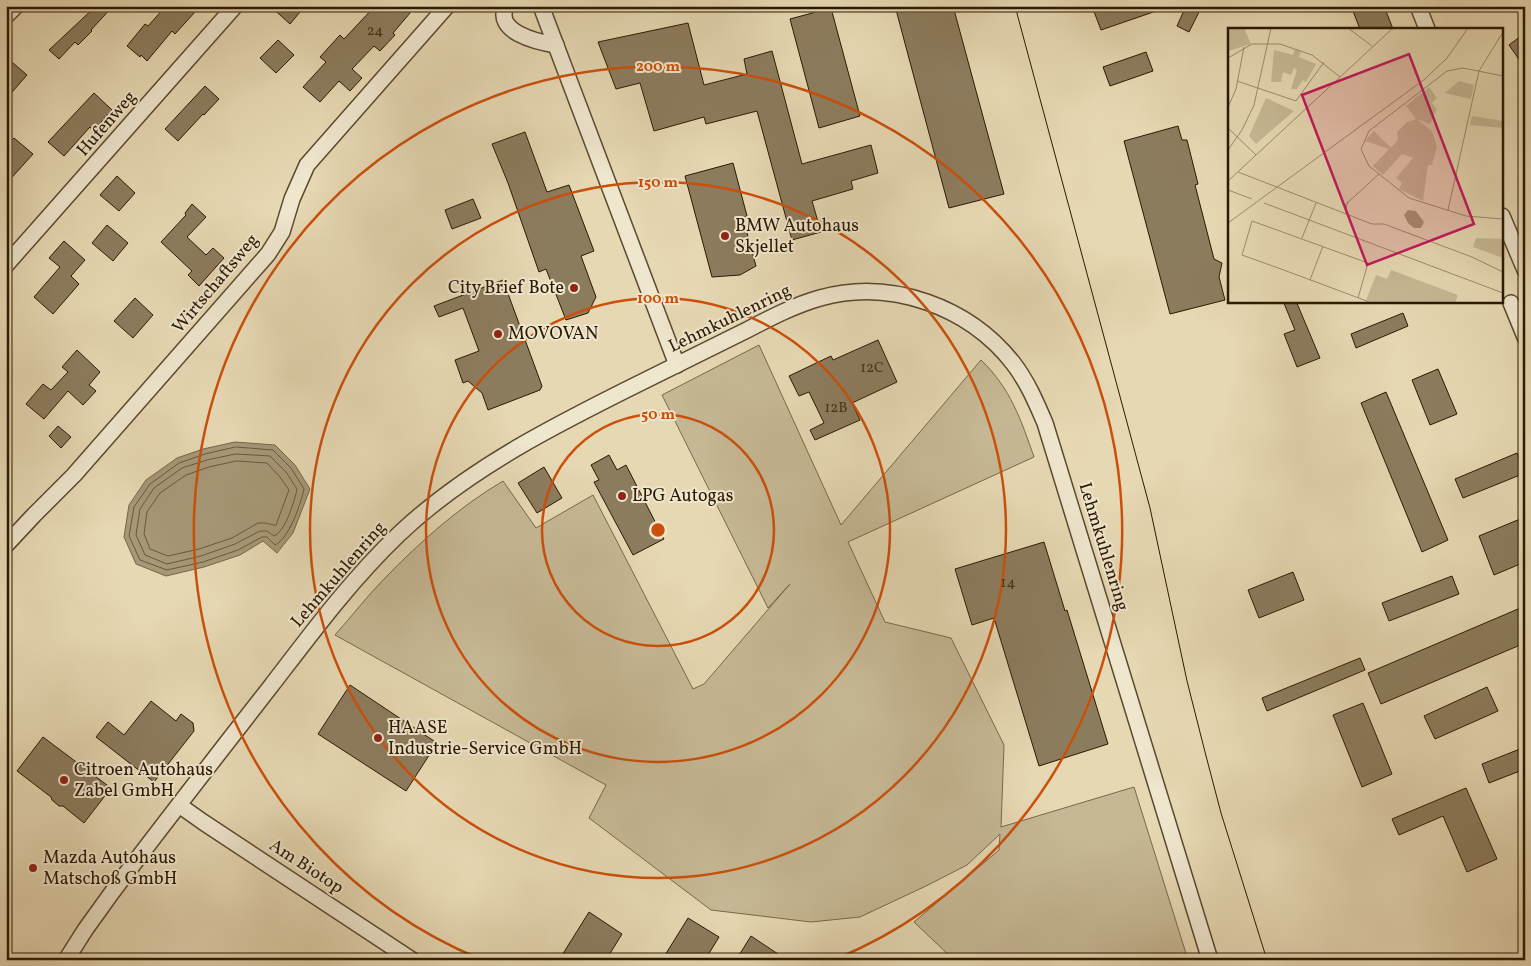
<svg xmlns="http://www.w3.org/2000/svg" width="1531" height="966" font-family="Vollkorn,serif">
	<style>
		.green { fill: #c6b895; stroke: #78684b }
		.water { fill: #a69776; stroke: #756547 }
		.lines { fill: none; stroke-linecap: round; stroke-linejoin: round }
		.shore { stroke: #68583c; stroke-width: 1 }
		.building { fill: #8c7c5e; stroke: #2b1901 }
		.minor-casing { stroke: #5a492e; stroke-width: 18 }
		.minor { stroke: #efe6ce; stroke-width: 15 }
		.tram { stroke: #2b1901; stroke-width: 1 }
		.ring { fill: none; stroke: #cc4f0a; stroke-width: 2.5 }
		.poi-dot { fill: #8f2418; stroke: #efe6ce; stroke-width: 2 }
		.labels { text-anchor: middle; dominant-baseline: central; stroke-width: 4; stroke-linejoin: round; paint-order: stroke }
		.number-label { font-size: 15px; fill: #433218 }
		.street-label { font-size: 18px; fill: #2b1901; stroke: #efe6ce }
		.poi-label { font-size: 18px; fill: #2b1901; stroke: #efe6ce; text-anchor: start }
		.inset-road { fill: none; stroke: #9b8c6c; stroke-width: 1 }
		.view { fill: #c2185b; fill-opacity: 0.15; stroke: #c2185b; stroke-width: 2.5 }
		.inset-edge { fill: none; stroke: #2b1901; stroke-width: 2.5 }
		.centre { fill: #cc4f0a; stroke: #efe6ce; stroke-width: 2.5 }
		.ring-label { font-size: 15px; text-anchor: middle; font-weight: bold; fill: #cc4f0a; stroke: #efe6ce; stroke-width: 4; stroke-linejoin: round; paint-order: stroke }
	</style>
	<rect width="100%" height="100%" fill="#e6d8b3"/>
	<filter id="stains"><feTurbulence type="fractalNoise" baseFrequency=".004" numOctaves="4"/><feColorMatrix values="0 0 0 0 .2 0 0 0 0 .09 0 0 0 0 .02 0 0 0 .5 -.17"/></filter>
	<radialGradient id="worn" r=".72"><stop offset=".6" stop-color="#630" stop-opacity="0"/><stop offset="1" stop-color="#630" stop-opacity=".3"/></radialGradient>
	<path class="green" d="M 759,345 L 841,525 L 981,360 C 1011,389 1021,420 1034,457 L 848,542 L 885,622 L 951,638 L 1004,745 L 1001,827 L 1134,787 L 1188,960 L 954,960 L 914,922 L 999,850 L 1000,834 L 967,865 L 926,886 L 860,917 L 811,922 L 711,910 L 589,818 L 606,785 L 335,635 C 352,616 367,596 385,578 C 421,541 459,507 503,481 L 536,528 L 593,495 L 693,689 L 704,684 L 790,584 L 768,608 L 662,395 Z"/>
	<path class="water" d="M 235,442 L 275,445 L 295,465 L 310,489 L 293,533 L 277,553 L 263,541 L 240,555 L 204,567 L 166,576 L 136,564 L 124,537 L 129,505 L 146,480 L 177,458 L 203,449 Z"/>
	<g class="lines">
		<g class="shore">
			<path d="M 236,447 L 273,450 L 291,468 L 304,489 C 301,503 289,539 275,545 L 267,537 L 262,537 L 238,550 L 203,562 L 167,570 L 140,560 L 129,536 L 134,507 L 150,484 L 179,463 L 205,454 Z"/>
			<path d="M 236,454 L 270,456 L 286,472 L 297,489 C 295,500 285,532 274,536 L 267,531 L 260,531 L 235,544 L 201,556 L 167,564 L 145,555 L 136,535 L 140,509 L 154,488 L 182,468 L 207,460 Z"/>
			<path d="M 237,461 L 267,463 L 280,477 L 289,490 L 276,525 L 274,525 L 265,523 L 258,523 L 232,538 L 199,549 L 168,556 L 150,549 L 144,534 L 147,512 L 160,493 L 186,475 L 209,467 Z"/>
		</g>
	</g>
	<g class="building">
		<path d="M 96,6 L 113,6 L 91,30 L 92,31 L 78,45 L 75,42 L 59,59 L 49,50 Z"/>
		<path d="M 166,6 L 189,6 L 195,12 L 175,34 L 172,31 L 147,61 L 141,55 L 140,57 L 127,46 L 145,24 L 148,26 Z"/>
		<path d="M 270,6 L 305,6 L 290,24 Z"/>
		<path d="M 375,6 L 416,6 L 393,33 L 395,35 L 380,51 L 374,46 L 352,69 L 362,78 L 350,91 L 339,81 L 320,102 L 303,87 L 326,62 L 320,57 L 340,35 L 344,39 Z"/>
		<path d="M 895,6 L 953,6 L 1004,194 L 949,208 Z"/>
		<path d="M 1102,6 L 1165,6 L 1165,8 L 1101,30 L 1093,9 Z"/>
		<path d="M 1186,6 L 1202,6 L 1189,32 L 1177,26 Z"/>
		<path d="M 1351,6 L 1384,6 L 1393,29 L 1360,29 Z"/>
		<path d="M 831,8 L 860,116 L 819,128 L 790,19 Z"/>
		<path d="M 688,23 L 704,85 L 747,74 L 744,59 L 772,51 L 802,164 L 871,145 L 878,173 L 851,181 L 853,189 L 812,201 L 821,232 L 792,240 L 757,111 L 706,124 L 704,117 L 654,131 L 640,83 L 616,89 L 598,42 Z"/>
		<path d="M 1525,33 L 1525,68 L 1509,45 Z"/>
		<path d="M 278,40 L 294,55 L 276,73 L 260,58 Z"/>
		<path d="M 1146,52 L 1153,71 L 1110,86 L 1103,67 Z"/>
		<path d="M 6,57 L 27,75 L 6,99 Z"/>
		<path d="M 205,86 L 219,99 L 204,115 L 203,114 L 178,141 L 165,129 Z"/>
		<path d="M 94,93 L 112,110 L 93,131 L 90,127 L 64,156 L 48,142 Z"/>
		<path d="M 1178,126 L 1182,140 L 1187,140 L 1198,184 L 1195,185 L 1214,259 L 1222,263 L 1219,277 L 1225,300 L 1170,314 L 1124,141 Z"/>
		<path d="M 525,132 L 547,192 L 569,185 L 594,251 L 581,256 L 596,297 L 588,313 L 566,320 L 546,269 L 539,272 L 508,183 L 492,144 Z"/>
		<path d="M 14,138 L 33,154 L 6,184 L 6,147 Z"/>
		<path d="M 733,163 L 747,216 L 743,218 L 756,266 L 740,275 L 712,277 L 685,176 Z"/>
		<path d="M 117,176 L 135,193 L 119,211 L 100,195 Z"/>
		<path d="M 473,199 L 481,218 L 452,229 L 445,210 Z"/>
		<path d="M 192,204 L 206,217 L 187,237 L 206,255 L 213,248 L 224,258 L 199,286 L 188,275 L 192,271 L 161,242 L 186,215 L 185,213 Z"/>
		<path d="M 107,225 L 128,243 L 113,261 L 92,243 Z"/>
		<path d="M 64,241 L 85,260 L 71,276 L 79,284 L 53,314 L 34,297 L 60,267 L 49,258 Z"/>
		<path d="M 503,280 L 542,386 L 540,390 L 488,410 L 482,393 L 468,381 L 463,383 L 455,360 L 479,351 L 463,308 L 439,317 L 434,306 Z"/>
		<path d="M 135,298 L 153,315 L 133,338 L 114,321 Z"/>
		<path d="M 1283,301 L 1296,301 L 1320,358 L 1297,367 L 1284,334 L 1295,330 Z"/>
		<path d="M 1403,313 L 1408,326 L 1356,348 L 1351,334 Z"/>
		<path d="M 878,340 L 897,382 L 852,403 L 860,420 L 815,440 L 810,430 L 824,423 L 809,392 L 799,396 L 789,376 L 831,356 L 833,360 Z"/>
		<path d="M 77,350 L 100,372 L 89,385 L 96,391 L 83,405 L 68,391 L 44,419 L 26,404 L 43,384 L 51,390 L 68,372 L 62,367 Z"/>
		<path d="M 1438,369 L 1457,414 L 1430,425 L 1412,380 Z"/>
		<path d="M 1386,392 L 1448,540 L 1422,552 L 1361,403 Z"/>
		<path d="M 58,426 L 71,437 L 61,448 L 49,436 Z"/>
		<path d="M 1517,453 L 1525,473 L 1463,498 L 1455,479 Z"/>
		<path d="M 609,455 L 617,470 L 626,465 L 664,539 L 633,555 L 594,482 L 599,480 L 591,465 Z"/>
		<path d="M 544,467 L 562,498 L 537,513 L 518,483 Z"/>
		<path d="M 1525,517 L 1525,562 L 1494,575 L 1479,536 Z"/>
		<path d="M 1044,542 L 1065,611 L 1067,610 L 1108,744 L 1039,766 L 994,618 L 972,625 L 955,569 Z"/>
		<path d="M 1293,572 L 1304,600 L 1259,618 L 1248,590 Z"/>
		<path d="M 1452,576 L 1459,594 L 1389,621 L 1382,603 Z"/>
		<path d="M 1525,606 L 1525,643 L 1381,704 L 1368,673 Z"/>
		<path d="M 1360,658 L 1365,670 L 1267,711 L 1262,698 Z"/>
		<path d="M 350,685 L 437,743 L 406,791 L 318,734 Z"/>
		<path d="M 1487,687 L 1498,711 L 1435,739 L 1424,716 Z"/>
		<path d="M 151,701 L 176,721 L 181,714 L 193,723 L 194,731 L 154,782 L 96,737 L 108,722 L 124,735 Z"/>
		<path d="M 1363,703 L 1392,774 L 1362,787 L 1333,715 Z"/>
		<path d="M 43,737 L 111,788 L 84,823 L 63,806 L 59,806 L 52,800 L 51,797 L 17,771 Z"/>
		<path d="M 1525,747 L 1525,769 L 1489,783 L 1482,764 Z"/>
		<path d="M 1466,788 L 1497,859 L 1467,872 L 1443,816 L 1399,835 L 1392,819 Z"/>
		<path d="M 589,912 L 622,934 L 606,960 L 559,960 Z"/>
		<path d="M 688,918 L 719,937 L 705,960 L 662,960 Z"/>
		<path d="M 751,936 L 787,960 L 736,960 Z"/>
	</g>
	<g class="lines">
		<g class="minor-casing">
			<g id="minor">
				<path d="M 506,6 C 494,32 537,42 556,45"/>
				<path d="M 541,6 L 677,365"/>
				<path d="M 1418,6 L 1427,29"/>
				<path d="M 6,16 L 16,6"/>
				<path d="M 1502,216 L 1525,270"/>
				<path d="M 6,265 L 235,6"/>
				<path d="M 1511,303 L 1525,337"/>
				<path d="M 6,545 L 34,515 L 74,475 L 268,254 L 282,232 L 292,199 L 307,165 L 447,6"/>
				<path d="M 179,805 L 203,822 L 412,960"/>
				<path d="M 66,960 L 85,930 L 113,891 C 165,822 218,754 271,686 C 311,634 350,581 398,535 C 468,468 561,422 648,379 C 681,363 714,346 747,330 C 770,318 795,305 820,298 C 891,278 969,307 1013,363 C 1027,381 1036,402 1045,423 L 1210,960"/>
			</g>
		</g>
		<use href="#minor" class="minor"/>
		<path class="tram" d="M 1015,6 L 1150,508 L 1187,681 L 1205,752 L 1221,813 L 1267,960"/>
	</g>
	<g class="ring">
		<circle cx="658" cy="530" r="116"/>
		<circle cx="658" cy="530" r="232"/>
		<circle cx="658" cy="530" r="348"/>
		<path d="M480 959A464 464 0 1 1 836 959"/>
	</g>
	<g class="poi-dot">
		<circle cx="725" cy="236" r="5"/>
		<circle cx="574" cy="288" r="5"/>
		<circle cx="498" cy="334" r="5"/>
		<circle cx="622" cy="496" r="5"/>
		<circle cx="378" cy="738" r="5"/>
		<circle cx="64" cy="780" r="5"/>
		<circle cx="33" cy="868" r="5"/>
	</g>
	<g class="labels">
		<g class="number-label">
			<text x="375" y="31">24</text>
			<text x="872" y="368">12C</text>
			<text x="836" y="408">12B</text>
			<text x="1008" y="583">14</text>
		</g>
		<g class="street-label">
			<text transform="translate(107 124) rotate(-49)">Hufenweg</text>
			<text transform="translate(216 284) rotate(-50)">Wirtschaftsweg</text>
			<text transform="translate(730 319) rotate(-26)">Lehmkuhlenring</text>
			<text transform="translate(1103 547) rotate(73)">Lehmkuhlenring</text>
			<text transform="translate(339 575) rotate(-49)">Lehmkuhlenring</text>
			<text transform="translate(306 867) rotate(33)">Am Biotop</text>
		</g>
		<g class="poi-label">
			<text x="735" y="226">BMW Autohaus<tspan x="735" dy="21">Skjellet</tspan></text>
			<text x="564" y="288" text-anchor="end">City Brief Bote</text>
			<text x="508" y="334">MOVOVAN</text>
			<text x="632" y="496">LPG Autogas</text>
			<text x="388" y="728">HAASE<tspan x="388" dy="21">Industrie-Service GmbH</tspan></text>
			<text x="74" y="770">Citroen Autohaus<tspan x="74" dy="21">Zabel GmbH</tspan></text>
			<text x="43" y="858">Mazda Autohaus<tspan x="43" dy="21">Matschoß GmbH</tspan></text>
		</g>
	</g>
	<g transform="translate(1228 28)">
		<rect width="275" height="275" fill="#e6d8b3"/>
		<path d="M 0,0 L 16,0 L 23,16 L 0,23 ZM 67,21 L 73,23 L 71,29 L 88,36 L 78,54 L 75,52 L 69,61 L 63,61 L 69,42 L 66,40 L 63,47 L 55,44 L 53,54 L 43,54 L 46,22 L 65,27 ZM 231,53 L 246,57 L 243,71 L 217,65 ZM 201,59 L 209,70 L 204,75 L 209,81 L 202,96 L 189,91 L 204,103 L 209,119 L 204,137 L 200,137 L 195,173 L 171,161 L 174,155 L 168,150 L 185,130 L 174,126 L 155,147 L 145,138 L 161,121 L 137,113 L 146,103 L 163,120 L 170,112 L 169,104 L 179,94 L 188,91 L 178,78 ZM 38,70 L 66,83 L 28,116 L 21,108 ZM 244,88 L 275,93 L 275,100 L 242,97 ZM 248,210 L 275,211 L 275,230 L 245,219 ZM 163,242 L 230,267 L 227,275 L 148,275 L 138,272 L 148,247 L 159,251 Z" fill="#c6b895"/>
		<path d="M 180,182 L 188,183 L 196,194 L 193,200 L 186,200 L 180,195 L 176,187 Z" fill="#a69776"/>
		<path class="inset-road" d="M 120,0 L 144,18M 0,30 L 24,16 L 52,16 L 84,27 L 112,49M 275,48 L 235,40 L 219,43 L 141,103 L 133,121 L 141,138 L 181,170 L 238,188 L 275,191M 9,53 L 68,73 L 96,34M 0,79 L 8,61 L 16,19M 0,100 L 28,127M 0,122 L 14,102 L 26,77 L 43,0M 10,144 L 144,196 L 156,196 L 244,229 L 275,244M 0,153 L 165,0M 0,162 L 24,171M 120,173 L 118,180 L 117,177 L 151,146M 36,175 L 275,265M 220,182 L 251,43 L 275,4M 0,195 L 197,51 L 219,30 L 240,0M 74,210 L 88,175M 82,252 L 95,218M 130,270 L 140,235 L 24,193 L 14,227 L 53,241 L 96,257 L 144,275"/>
		<path class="view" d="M 181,26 L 246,196 L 139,237 L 74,67 Z"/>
		<rect width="275" height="275" class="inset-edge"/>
	</g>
	<circle cx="658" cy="530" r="8" class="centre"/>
	<g class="ring-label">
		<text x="658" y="71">200 m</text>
		<text x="658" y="187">150 m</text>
		<text x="658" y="303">100 m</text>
		<text x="658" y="419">50 m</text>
	</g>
	<rect width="1531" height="966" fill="none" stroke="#e6d8b3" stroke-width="25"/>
	<rect x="8" y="8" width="1516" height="951" fill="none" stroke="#2b1901" stroke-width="2.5"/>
	<rect x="12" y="12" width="1506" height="941" fill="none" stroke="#2b1901"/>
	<rect width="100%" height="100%" filter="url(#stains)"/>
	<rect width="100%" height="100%" fill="url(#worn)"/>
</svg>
